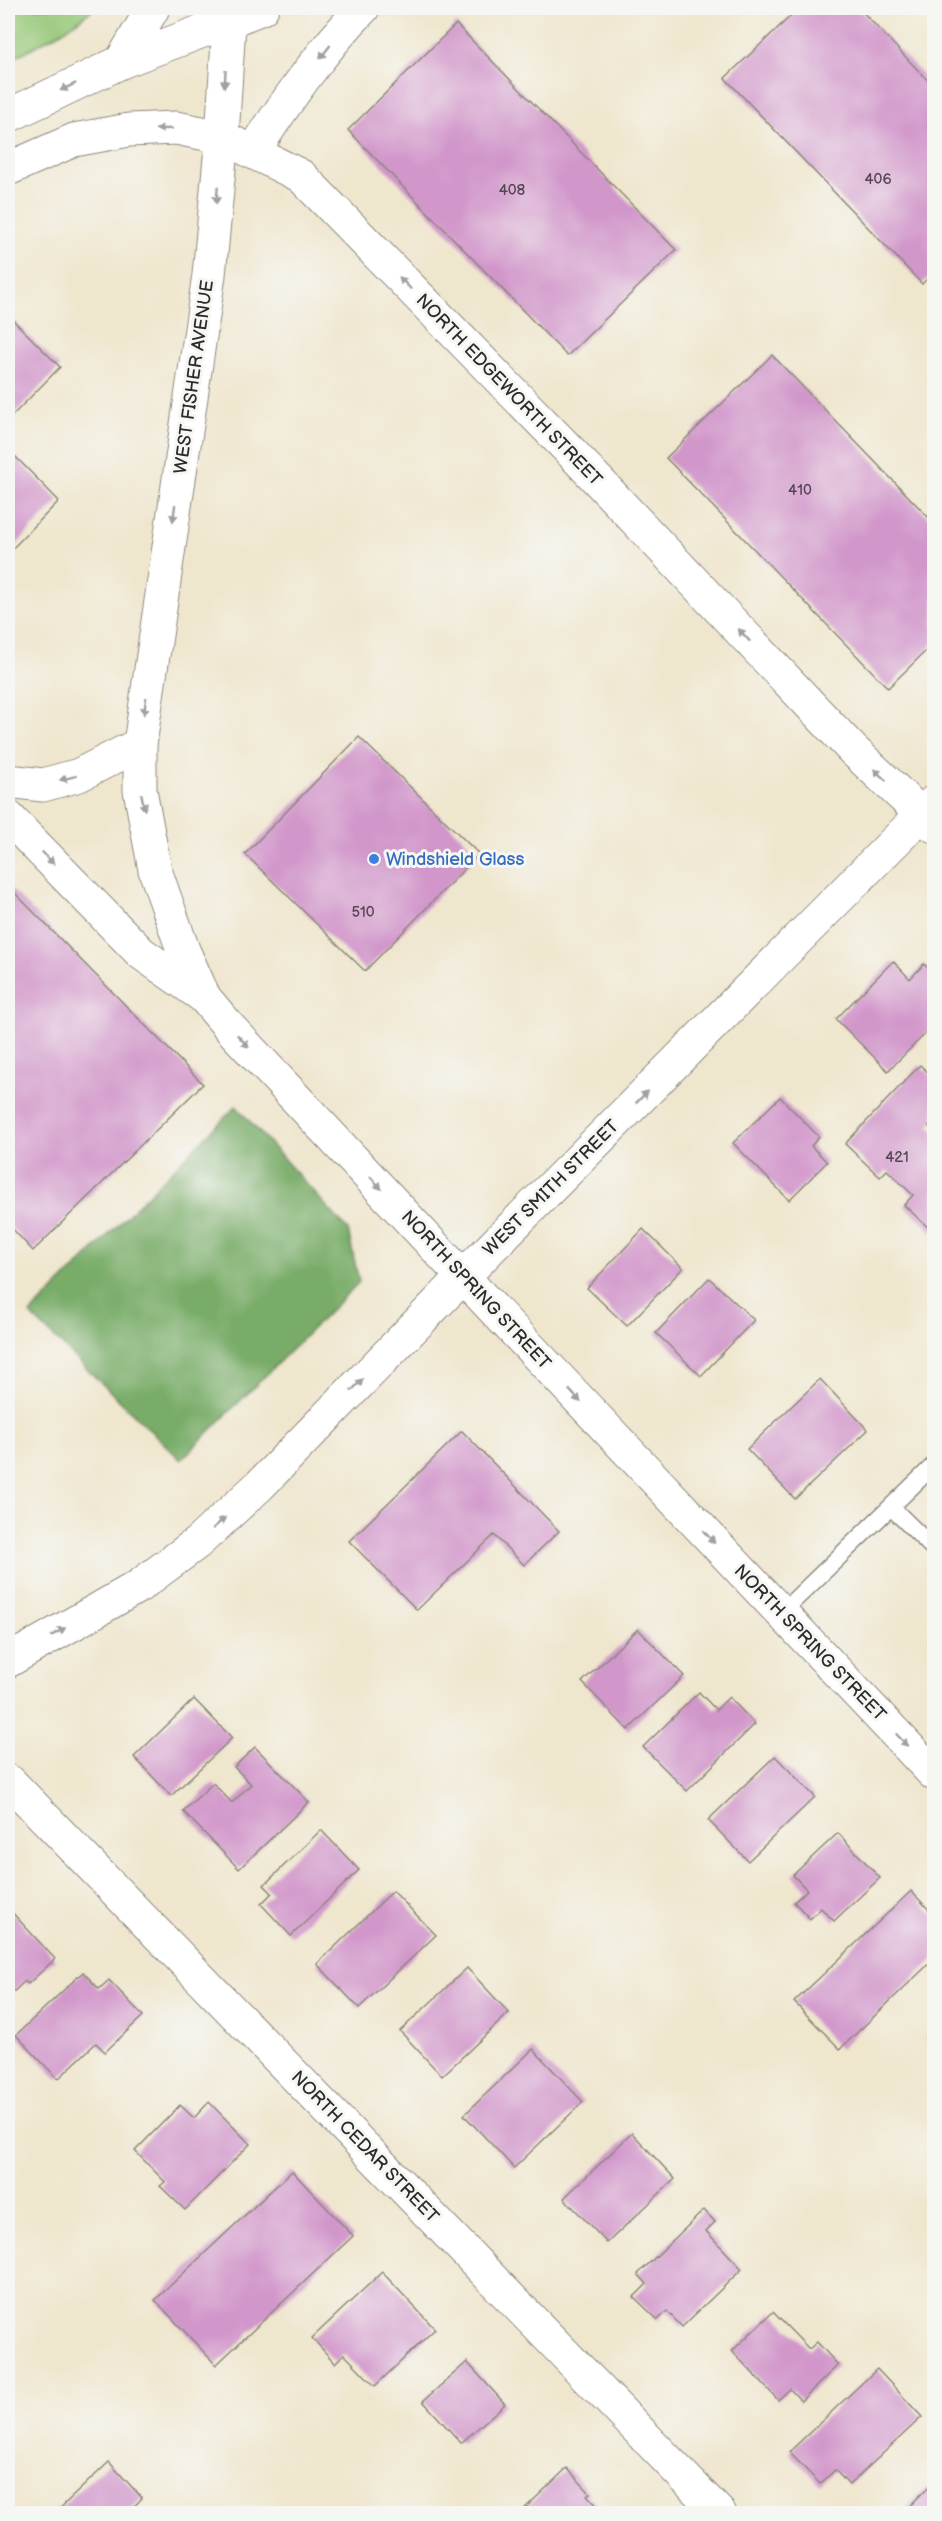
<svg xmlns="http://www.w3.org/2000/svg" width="942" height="2521" font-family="'Balsamiq Sans',sans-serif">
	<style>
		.green { fill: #96c777; stroke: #607951; stroke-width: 1.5 }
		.forest { fill: #78ac68; stroke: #526c4a; stroke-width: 1.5 }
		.building { fill: #d196ca }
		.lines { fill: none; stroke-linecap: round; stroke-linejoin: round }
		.lane-casing { stroke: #8d887c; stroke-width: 19 }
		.street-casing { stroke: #8d887c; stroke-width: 35 }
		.secondary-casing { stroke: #8d887c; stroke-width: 35 }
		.primary-casing { stroke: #8d887c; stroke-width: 35 }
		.lane { stroke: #fff; stroke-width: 16 }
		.street { stroke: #fff; stroke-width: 33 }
		.secondary { stroke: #fff; stroke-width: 33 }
		.primary { stroke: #fff; stroke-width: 33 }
		.oneway { fill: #a0a0a0 }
		.shop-dot { fill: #3f7fe0; stroke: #f6f6f2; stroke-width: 2 }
		.labels { text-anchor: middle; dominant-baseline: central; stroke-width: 6; stroke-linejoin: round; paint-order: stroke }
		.number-label { font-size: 15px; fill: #544653 }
		.street-label { font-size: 18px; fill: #2b2b2b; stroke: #f6f6f2 }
		.shop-label { font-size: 18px; fill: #366cbe; stroke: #f6f6f2; text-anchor: start }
	</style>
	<rect width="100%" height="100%" fill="#f6f6f2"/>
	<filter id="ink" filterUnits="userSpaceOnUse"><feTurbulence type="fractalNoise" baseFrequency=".0167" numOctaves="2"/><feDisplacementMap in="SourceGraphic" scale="12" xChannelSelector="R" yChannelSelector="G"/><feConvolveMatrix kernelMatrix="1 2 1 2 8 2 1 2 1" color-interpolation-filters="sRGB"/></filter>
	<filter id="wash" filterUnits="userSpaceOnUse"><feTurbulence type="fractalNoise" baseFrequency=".008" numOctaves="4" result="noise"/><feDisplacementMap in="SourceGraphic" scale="24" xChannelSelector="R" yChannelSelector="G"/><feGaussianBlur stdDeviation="1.35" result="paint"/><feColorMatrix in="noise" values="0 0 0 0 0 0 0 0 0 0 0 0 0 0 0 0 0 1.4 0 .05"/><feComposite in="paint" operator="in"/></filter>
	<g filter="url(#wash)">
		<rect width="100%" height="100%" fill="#efe6ce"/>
		<path class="green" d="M 8,8 L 95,8 L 63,31 L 8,61 Z"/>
		<path class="forest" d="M 236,1106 L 348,1230 L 359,1282 L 181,1460 L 30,1314 Z"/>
		<g id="blocks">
			<g class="building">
				<path d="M 799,8 L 859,8 L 934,87 L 934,272 L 922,284 L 725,78 Z"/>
				<path d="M 456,24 L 676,250 L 567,356 L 348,130 Z"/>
				<path d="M 8,315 L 60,367 L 8,420 Z"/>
				<path d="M 772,355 L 934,523 L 934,643 L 888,688 L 666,458 Z"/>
				<path d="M 8,449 L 59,501 L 8,553 Z"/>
				<path d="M 359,737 L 479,854 L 365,971 L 245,854 Z"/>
				<path d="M 8,886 L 203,1084 L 33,1251 L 8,1224 Z"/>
				<path d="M 893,961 L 910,979 L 924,964 L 934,974 L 933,988 L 934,1025 L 888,1071 L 836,1019 Z"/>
				<path d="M 920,1065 L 934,1078 L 934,1121 L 929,1126 L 934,1131 L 934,1233 L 904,1205 L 913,1195 L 887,1170 L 880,1177 L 845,1144 Z"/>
				<path d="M 780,1097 L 819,1137 L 811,1146 L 827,1162 L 789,1200 L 733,1143 Z"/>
				<path d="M 643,1229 L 683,1268 L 627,1326 L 587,1288 Z"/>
				<path d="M 709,1278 L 754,1320 L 701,1376 L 656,1333 Z"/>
				<path d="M 820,1379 L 868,1430 L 795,1499 L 747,1449 Z"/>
				<path d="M 462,1431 L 559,1531 L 524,1565 L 494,1535 L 417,1610 L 349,1541 Z"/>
				<path d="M 638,1629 L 684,1676 L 628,1730 L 582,1682 Z"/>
				<path d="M 699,1692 L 716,1710 L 729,1697 L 755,1724 L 687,1791 L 643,1747 Z"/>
				<path d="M 194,1699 L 232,1738 L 171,1796 L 134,1757 Z"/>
				<path d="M 255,1747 L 309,1802 L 239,1869 L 183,1811 L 213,1783 L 232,1803 L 251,1784 L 234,1767 Z"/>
				<path d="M 775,1756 L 815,1797 L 748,1861 L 708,1820 Z"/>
				<path d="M 321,1830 L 359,1870 L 291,1936 L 261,1904 L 272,1893 L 264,1885 Z"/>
				<path d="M 838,1833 L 880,1878 L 834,1921 L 821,1908 L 810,1919 L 794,1902 L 807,1890 L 793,1875 Z"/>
				<path d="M 393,1891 L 436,1935 L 359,2008 L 317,1964 Z"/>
				<path d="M 911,1891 L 934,1915 L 934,1959 L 840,2049 L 794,2002 Z"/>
				<path d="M 8,1908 L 55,1959 L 28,1984 L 25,1981 L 8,1997 Z"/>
				<path d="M 467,1968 L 509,2013 L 442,2076 L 400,2031 Z"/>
				<path d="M 83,1972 L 99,1989 L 109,1980 L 143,2016 L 105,2052 L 96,2043 L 58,2079 L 16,2035 Z"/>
				<path d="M 934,2029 L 934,2047 L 926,2038 Z"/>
				<path d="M 533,2049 L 583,2102 L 514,2168 L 464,2115 Z"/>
				<path d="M 209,2102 L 250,2144 L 185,2210 L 160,2186 L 165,2182 L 135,2151 L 180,2105 L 194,2118 Z"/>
				<path d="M 632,2133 L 675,2179 L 607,2243 L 564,2198 Z"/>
				<path d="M 292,2171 L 353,2236 L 216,2365 L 155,2300 Z"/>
				<path d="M 704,2210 L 715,2222 L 706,2231 L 742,2269 L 682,2327 L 667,2311 L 658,2320 L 634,2297 L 647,2284 L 638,2274 Z"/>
				<path d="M 382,2272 L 435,2329 L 375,2386 L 344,2354 L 335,2363 L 312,2338 Z"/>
				<path d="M 773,2312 L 809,2349 L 817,2342 L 838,2365 L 801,2401 L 790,2389 L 778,2400 L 732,2351 Z"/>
				<path d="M 467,2362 L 505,2404 L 461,2443 L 423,2401 Z"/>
				<path d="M 877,2369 L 922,2417 L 849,2485 L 835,2470 L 820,2484 L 789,2452 Z"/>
				<path d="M 109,2462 L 142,2498 L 127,2514 L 54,2514 Z"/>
				<path d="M 567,2468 L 590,2493 L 587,2495 L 605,2514 L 524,2514 L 522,2511 Z"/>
				<path d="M 934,2481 L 934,2514 L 902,2514 Z"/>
			</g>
		</g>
	</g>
	<g filter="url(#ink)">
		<use href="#blocks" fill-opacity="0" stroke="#8d887c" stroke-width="1.5"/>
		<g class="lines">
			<g class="lane-casing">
				<g id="lane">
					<path d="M 892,1508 L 934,1549"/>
					<path d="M 781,1613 L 934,1465"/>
				</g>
			</g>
			<g class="street-casing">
				<g id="street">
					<path d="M 8,781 L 43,785 L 79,775 L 140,744"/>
					<path d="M 8,817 L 141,953 L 204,997"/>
					<path d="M 10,1782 L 720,2514"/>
				</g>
			</g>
			<g class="secondary-casing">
				<g id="secondary">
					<path d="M 229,21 L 262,8"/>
					<path d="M 253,152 C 286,102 321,51 363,8"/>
				</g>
			</g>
			<g class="primary-casing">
				<g id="primary">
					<path d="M 230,8 L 222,137 L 209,275 L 140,744 L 140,790 L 155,870 L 183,950 L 204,997 L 230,1028 L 463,1277 L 934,1774"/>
					<path d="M 121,62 L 153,8"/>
					<path d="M 8,116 L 121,62 L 229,21"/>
					<path d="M 8,169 L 74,140 L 129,130 L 176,128 L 222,137 L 301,176 L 572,453 L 852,749 L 934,826"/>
					<path d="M 8,1661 L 139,1586 L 197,1543 L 260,1485 L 495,1244 L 934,802"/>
				</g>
			</g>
			<use href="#lane" class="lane"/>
			<use href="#street" class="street"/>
			<use href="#secondary" class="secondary"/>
			<use href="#primary" class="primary"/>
		</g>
		<defs><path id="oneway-solid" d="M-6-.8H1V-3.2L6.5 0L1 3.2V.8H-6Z" transform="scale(1.5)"/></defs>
		<g class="oneway">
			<use href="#oneway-solid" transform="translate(325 52) rotate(128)"/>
			<use href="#oneway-solid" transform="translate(225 79) rotate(94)"/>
			<use href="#oneway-solid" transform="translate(68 87) rotate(155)"/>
			<use href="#oneway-solid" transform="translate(164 129) rotate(178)"/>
			<use href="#oneway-solid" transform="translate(217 195) rotate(95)"/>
			<use href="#oneway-solid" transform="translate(405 283) rotate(-134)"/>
			<use href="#oneway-solid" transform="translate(174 513) rotate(98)"/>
			<use href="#oneway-solid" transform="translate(744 635) rotate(-133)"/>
			<use href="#oneway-solid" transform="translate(145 706) rotate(98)"/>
			<use href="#oneway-solid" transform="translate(880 775) rotate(-137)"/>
			<use href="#oneway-solid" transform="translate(68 778) rotate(166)"/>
			<use href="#oneway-solid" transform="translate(143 802) rotate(79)"/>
			<use href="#oneway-solid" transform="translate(48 858) rotate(46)"/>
			<use href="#oneway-solid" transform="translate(243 1041) rotate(47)"/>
			<use href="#oneway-solid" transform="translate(642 1097) rotate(-45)"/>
			<use href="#oneway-solid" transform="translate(376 1183) rotate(47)"/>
			<use href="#oneway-solid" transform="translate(357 1385) rotate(-46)"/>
			<use href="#oneway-solid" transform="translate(575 1396) rotate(47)"/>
			<use href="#oneway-solid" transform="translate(219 1523) rotate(-42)"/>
			<use href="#oneway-solid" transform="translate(709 1537) rotate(47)"/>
			<use href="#oneway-solid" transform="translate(58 1632) rotate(-30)"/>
			<use href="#oneway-solid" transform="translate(902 1740) rotate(46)"/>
		</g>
	</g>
	<circle class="shop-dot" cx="374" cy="859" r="6"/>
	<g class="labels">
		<g class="number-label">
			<text x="878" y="179">406</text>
			<text x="512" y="190">408</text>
			<text x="800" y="490">410</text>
			<text x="363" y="912">510</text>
			<text x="897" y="1157">421</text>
		</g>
		<g class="street-label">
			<text transform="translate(194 377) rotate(-82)">WEST FISHER AVENUE</text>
			<text transform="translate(509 390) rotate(46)">NORTH EDGEWORTH STREET</text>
			<text transform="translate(551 1188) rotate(-45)">WEST SMITH STREET</text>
			<text transform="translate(476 1290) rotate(47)">NORTH SPRING STREET</text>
			<text transform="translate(810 1643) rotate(46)">NORTH SPRING STREET</text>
			<text transform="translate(365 2147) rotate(46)">NORTH CEDAR STREET</text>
		</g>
		<g class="shop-label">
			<text x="386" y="859">Windshield Glass</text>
		</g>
	</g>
	<rect width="942" height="2521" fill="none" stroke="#f6f6f2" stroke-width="30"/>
</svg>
